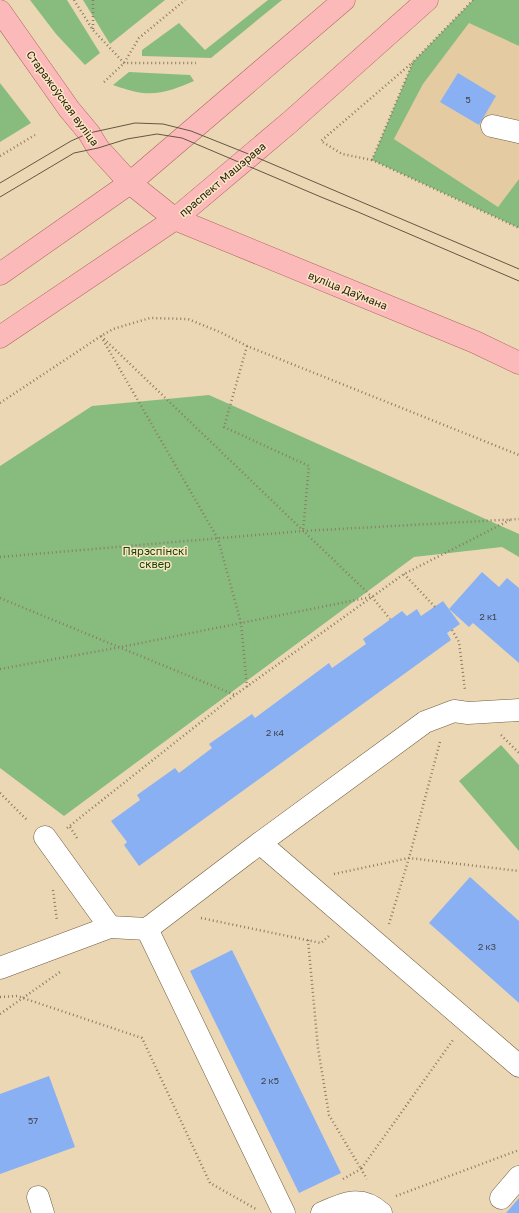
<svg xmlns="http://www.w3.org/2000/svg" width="519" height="1213" font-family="'Golos Text',sans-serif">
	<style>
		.built { fill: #e4cba2 }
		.green { fill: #88bc7e }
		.building { fill: #89b0f3 }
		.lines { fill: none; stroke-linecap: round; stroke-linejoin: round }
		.minor-casing { stroke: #705e3f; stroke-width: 23 }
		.major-casing { stroke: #ae6560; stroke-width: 23 }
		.path { stroke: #8b7c64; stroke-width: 2.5; stroke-dasharray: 1 3; stroke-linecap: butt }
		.minor { stroke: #fff; stroke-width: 22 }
		.major { stroke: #fbbab9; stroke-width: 22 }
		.tram { stroke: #635743; stroke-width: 1 }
		.labels { text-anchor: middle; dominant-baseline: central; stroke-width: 3; stroke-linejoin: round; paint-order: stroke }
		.number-label { font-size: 9px; fill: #3e4249 }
		.street-label { font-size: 11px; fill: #251d10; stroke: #fae5c1 }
		.park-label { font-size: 11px; fill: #124109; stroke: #fae5c1 }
	</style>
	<rect width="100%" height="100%" fill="#ecd7b4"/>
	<path class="built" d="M 469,22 L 519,46 L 519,179 L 498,207 L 394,139 L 423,84 Z"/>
	<g class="green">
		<path d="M 30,0 L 67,0 L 100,53 L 85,65 L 56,34 Z"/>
		<path d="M 83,0 L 165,0 L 110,44 Z"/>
		<path d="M 268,0 L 282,0 L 211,58 L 142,56 L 142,50 L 179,23 L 205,50 Z"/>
		<path d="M 473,0 L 519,0 L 519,46 L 469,23 L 423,84 L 394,139 L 498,207 L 519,179 L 519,228 L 372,160 L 413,62 Z"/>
		<path d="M 129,72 L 190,75 L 194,81 C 178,88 161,95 143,93 C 133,92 122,88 113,85 Z"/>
		<path d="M 0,83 L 31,123 L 0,142 Z"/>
		<path d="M 209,395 L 519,534 L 519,557 L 502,547 L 414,557 L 64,816 L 0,768 L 0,466 L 92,406 Z"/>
		<path d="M 501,745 L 519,765 L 519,851 L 459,781 Z"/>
	</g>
	<g class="building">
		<path d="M 458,73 L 496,96 L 479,125 L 440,102 Z"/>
		<path d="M 482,572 L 499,587 L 507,578 L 519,588 L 519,663 L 473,623 L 469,627 L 449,609 Z"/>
		<path d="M 443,601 L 460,624 L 447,633 L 451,640 L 139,866 L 124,845 L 127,842 L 111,821 L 140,800 L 137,795 L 175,768 L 179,773 L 212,748 L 209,744 L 252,714 L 255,718 L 329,663 L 332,668 L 366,644 L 363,639 L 402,611 L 407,616 L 417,609 L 421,616 Z"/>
		<path d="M 470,877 L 519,921 L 519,1003 L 429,923 Z"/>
		<path d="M 232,950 L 341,1173 L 299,1193 L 190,971 Z"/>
		<path d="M 49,1076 L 75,1147 L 0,1174 L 0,1094 Z"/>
		<path d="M 519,1198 L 519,1213 L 506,1213 Z"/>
	</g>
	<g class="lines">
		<g class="minor-casing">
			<g id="minor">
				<path d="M 492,126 L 519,132"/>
				<path d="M 45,837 L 110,927"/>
				<path d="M 260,843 L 519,1066"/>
				<path d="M 147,929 L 284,1213"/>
				<path d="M 0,968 L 110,927 L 147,929 L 260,843 L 425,722 L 454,711 L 468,713 L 519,710"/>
				<path d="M 38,1197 L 43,1213"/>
				<path d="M 501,1198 L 519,1177"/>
				<path d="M 322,1213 C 344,1203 361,1195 381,1213"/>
			</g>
		</g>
		<g class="major-casing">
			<g id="major">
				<path d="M 0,11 L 69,109 L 89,133 L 98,148 L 130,183 L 175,219 L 475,342 L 519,363"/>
				<path d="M 0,274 L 130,183 L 344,0"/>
				<path d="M 0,337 L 175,219 L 290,122 L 427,0"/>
			</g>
		</g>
		<g class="path">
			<path d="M 74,0 L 93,30 L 124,63 L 196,63"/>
			<path d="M 93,0 L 93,29"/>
			<path d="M 473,0 L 413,62 L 372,160 L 519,228"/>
			<path d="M 104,82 L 124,63 L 139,38 L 185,0"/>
			<path d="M 0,156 L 35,135"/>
			<path d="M 372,160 L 342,154 L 321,141 L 413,62"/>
			<path d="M 101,336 L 372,597 L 390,619"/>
			<path d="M 103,340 L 218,539 L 241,623 L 247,687"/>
			<path d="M 247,346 L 224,427 L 309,466 L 303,531"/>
			<path d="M 0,403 L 101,336 L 113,329 L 150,318 L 188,319 L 222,333 L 247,346 L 519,455"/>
			<path d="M 0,557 L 303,531 L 519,519"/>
			<path d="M 404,574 L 435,607"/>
			<path d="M 0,598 L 235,695"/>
			<path d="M 452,630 L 459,642 L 465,690"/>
			<path d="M 0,669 L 121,647 L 371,597"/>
			<path d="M 501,735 L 519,753"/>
			<path d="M 0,793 L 28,821"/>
			<path d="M 70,827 L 77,838"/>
			<path d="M 67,828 L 235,695 L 404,574 L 510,520"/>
			<path d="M 334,874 L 409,858 L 519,871"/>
			<path d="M 53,890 L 57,921"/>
			<path d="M 201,918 L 321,943 L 330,935"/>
			<path d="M 389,924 L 409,858 L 440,742"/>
			<path d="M 308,940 L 318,1048 L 329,1115 L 361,1169 L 453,1040"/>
			<path d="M 0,997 L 17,996 L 142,1038 L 210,1183 L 256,1209"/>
			<path d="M 0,1014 L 60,972"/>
			<path d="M 343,1179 L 361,1169 L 367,1179"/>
			<path d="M 396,1196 L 519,1150"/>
		</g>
		<use href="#minor" class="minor"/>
		<use href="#major" class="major"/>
		<g class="tram">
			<path d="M 0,183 L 71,141 L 89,133 L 135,123 L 163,124 L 191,131 L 251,155 L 519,269"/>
			<path d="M 0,197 L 74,153 L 98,148 L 127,139 L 157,134 L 182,138 L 321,197 L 358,212 L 519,281"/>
		</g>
	</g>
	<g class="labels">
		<g class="number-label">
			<text x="468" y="99">5</text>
			<text x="488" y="616">2 к1</text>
			<text x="275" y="732">2 к4</text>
			<text x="487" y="946">2 к3</text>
			<text x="270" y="1080">2 к5</text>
			<text x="33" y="1120">57</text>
		</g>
		<g class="street-label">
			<text transform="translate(63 98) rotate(54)">Старажоўская вуліца</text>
			<text transform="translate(222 179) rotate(-40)">праспект Машэрава</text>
			<text transform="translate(348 290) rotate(22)">вуліца Даўмана</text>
		</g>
		<g class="park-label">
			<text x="155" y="550">Пярэспінскі<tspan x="155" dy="13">сквер</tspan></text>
		</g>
	</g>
</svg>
